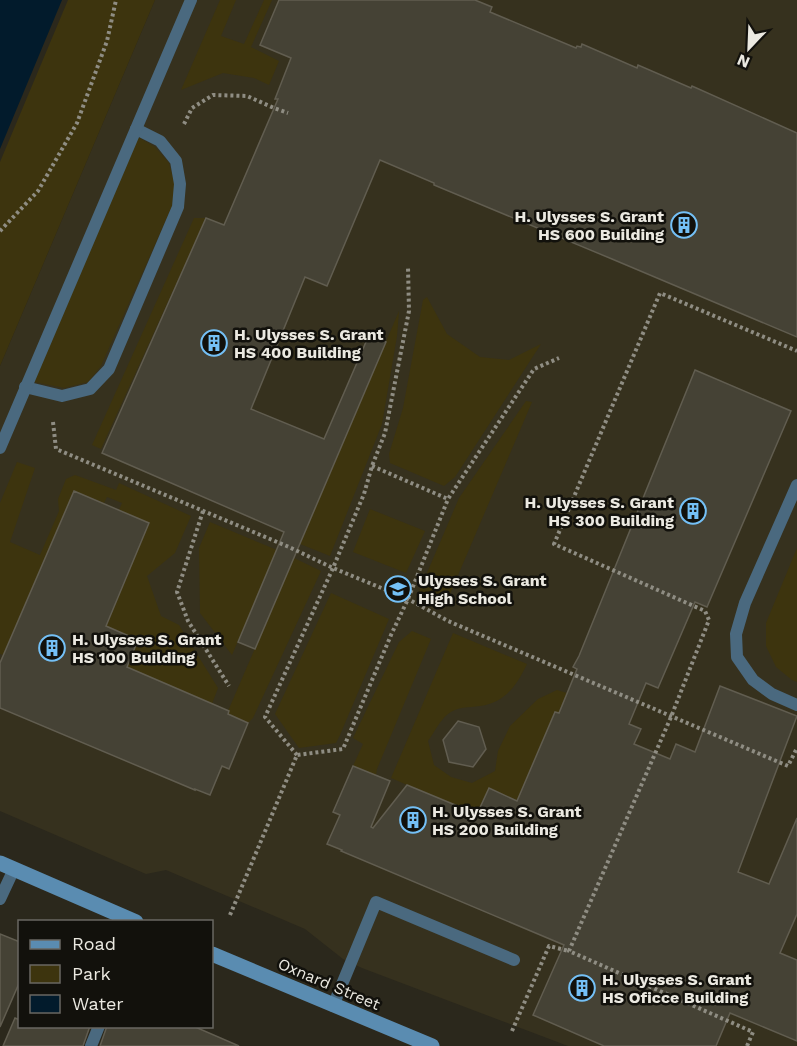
<svg xmlns="http://www.w3.org/2000/svg" width="797" height="1046" font-family="'Work Sans',sans-serif">
	<style>
		.built { fill: #36311e }
		.green { fill: #3d340e }
		.water { fill: #021b2c }
		.building { fill: #454235; stroke: #615d50; stroke-width: 1.5 }
		.lines { fill: none; stroke-linecap: round; stroke-linejoin: round }
		.path { stroke: #8f8d83; stroke-width: 4; stroke-dasharray: 3 3; stroke-linecap: butt }
		.service { stroke: #4a697f; stroke-width: 12 }
		.secondary { stroke: #5a8cb1; stroke-width: 15 }
		.labels { text-anchor: middle; dominant-baseline: central; stroke-width: 5; stroke-linejoin: round; paint-order: stroke }
		.poi-label { font-size: 16px; font-weight: bold; fill: #ebe9e1; stroke: #12110c; text-anchor: start }
		.street-label { font-size: 16px; fill: #ebe9e1; stroke: #12110c }
	</style>
	<rect width="100%" height="100%" fill="#2b281c"/>
	<path class="built" d="M 155,0 L 797,0 L 797,1046 L 568,1046 L 362,968 L 343,959 L 305,929 L 166,870 L 146,874 L 0,811 L 0,366 Z"/>
	<g class="green">
		<path d="M 68,0 L 155,0 L 0,366 L 0,162 Z"/>
		<path d="M 220,0 L 236,0 L 221,36 L 244,44 L 264,0 L 272,0 L 251,47 L 279,61 L 269,85 L 254,78 L 223,73 L 181,90 Z"/>
		<path d="M 138,137 L 155,147 L 169,163 L 175,185 L 172,206 L 101,366 L 88,382 L 64,388 L 34,382 Z"/>
		<path d="M 194,218 L 206,218 L 101,449 L 92,445 Z"/>
		<path d="M 427,297 L 447,334 L 480,357 L 509,360 L 541,344 L 455,477 L 444,486 L 390,463 L 389,454 L 403,408 L 423,300 Z"/>
		<path d="M 399,311 L 397,336 L 382,424 L 330,556 L 300,544 Z"/>
		<path d="M 526,401 L 532,402 L 444,608 L 418,594 L 459,498 Z"/>
		<path d="M 17,462 L 35,468 L 10,542 L 40,555 L 59,511 L 58,499 L 66,479 L 75,475 L 116,490 L 119,483 L 191,516 L 175,553 L 147,576 L 161,616 L 179,625 L 218,688 L 212,704 L 95,654 L 149,523 L 119,510 L 122,503 L 107,497 L 104,503 L 74,491 L 4,655 L 0,654 L 0,503 Z"/>
		<path d="M 370,509 L 425,531 L 406,573 L 353,552 Z"/>
		<path d="M 210,522 L 277,550 L 232,655 L 200,613 L 199,548 Z"/>
		<path d="M 797,548 L 797,682 L 792,680 L 776,667 L 766,646 L 766,623 Z"/>
		<path d="M 294,558 L 321,571 L 253,718 L 248,723 L 228,714 L 228,711 Z"/>
		<path d="M 331,593 L 389,619 L 340,735 L 336,743 L 299,748 L 275,714 Z"/>
		<path d="M 412,631 L 431,639 L 377,769 L 376,775 L 353,766 L 363,744 L 353,738 L 399,642 Z"/>
		<path d="M 453,633 L 527,664 C 517,685 505,703 480,706 C 468,708 458,706 448,714 C 440,720 434,733 428,741 L 434,765 L 451,777 L 472,783 L 495,771 L 498,751 L 510,726 L 538,699 L 557,690 L 567,693 L 559,713 L 555,712 L 517,800 L 489,789 L 477,815 L 391,778 Z"/>
	</g>
	<path class="water" d="M 0,0 L 62,0 L 0,149 Z"/>
	<g class="building">
		<path d="M 279,0 L 475,0 L 492,7 L 490,12 L 576,48 L 577,46 L 581,47 L 582,44 L 637,68 L 638,65 L 691,88 L 692,86 L 797,133 L 797,337 L 612,259 L 434,185 L 434,183 L 380,160 L 327,286 L 305,277 L 251,409 L 324,439 L 369,335 L 386,342 L 255,649 L 238,642 L 284,532 L 102,453 L 206,218 L 224,225 L 278,99 L 275,99 L 291,58 L 260,45 Z"/>
		<path d="M 695,370 L 791,411 L 707,607 L 695,602 L 658,688 L 646,683 L 629,724 L 641,729 L 634,744 L 670,759 L 676,744 L 695,752 L 720,686 L 797,716 L 738,872 L 769,884 L 797,818 L 797,914 L 780,953 L 797,960 L 797,1041 L 730,1013 L 716,1046 L 604,1046 L 533,1015 L 564,945 L 341,851 L 342,850 L 327,844 L 340,815 L 333,812 L 353,766 L 390,781 L 371,827 L 373,828 L 407,785 L 477,814 L 489,788 L 517,801 L 555,712 L 559,713 L 577,669 L 573,667 L 579,656 Z"/>
		<path d="M 74,491 L 149,523 L 106,626 L 138,640 L 127,667 L 229,711 L 228,714 L 248,723 L 229,769 L 222,766 L 210,795 L 195,789 L 195,790 L 0,708 L 0,663 Z"/>
		<path d="M 458,721 L 479,727 L 486,749 L 473,767 L 449,762 L 443,740 Z"/>
		<path d="M 0,934 L 20,942 L 20,981 L 0,1027 Z"/>
		<path d="M 15,1018 L 20,1020 L 20,1026 L 90,1026 L 83,1046 L 3,1046 Z"/>
		<path d="M 107,1026 L 193,1026 L 239,1046 L 100,1046 Z"/>
	</g>
	<g class="lines">
		<g class="path">
			<path d="M 184,124 L 192,108 L 213,95 L 247,96 L 274,108 L 288,113"/>
			<path d="M 0,231 L 38,191 L 77,123 L 107,41 L 116,0"/>
			<path d="M 53,422 L 56,449 L 289,547 L 333,568 L 408,599 L 448,621 L 788,766 L 797,748"/>
			<path d="M 372,466 L 448,499"/>
			<path d="M 203,511 L 177,592 L 188,621 L 229,686"/>
			<path d="M 297,755 L 265,717 L 333,568 L 364,494 L 372,466 L 385,433 L 409,311 L 408,267"/>
			<path d="M 230,915 L 297,755 L 343,749 L 391,635 L 408,599 L 448,499 L 534,369 L 559,358"/>
			<path d="M 512,1031 L 549,946 L 569,951"/>
			<path d="M 747,1046 L 753,1032 L 569,951 L 671,717 L 709,620 L 705,611 L 554,544 L 660,293 L 797,351"/>
		</g>
		<g class="service">
			<path d="M 25,387 L 62,396 L 90,389 L 109,369 L 178,207 L 180,184 L 176,161 L 160,141 L 136,129"/>
			<path d="M 0,448 L 191,0"/>
			<path d="M 797,485 L 745,603 L 736,634 L 737,657 L 753,680 L 772,694 L 797,705"/>
			<path d="M 0,899 L 14,869"/>
			<path d="M 333,1006 L 376,902 L 514,960"/>
			<path d="M 91,1046 L 99,1026"/>
		</g>
		<g class="secondary">
			<path d="M 0,863 L 136,922"/>
			<path d="M 212,954 L 432,1046"/>
		</g>
	</g>
	<defs>
		<g id="building-ring" transform="scale(1.35)"><circle r="9.5" fill="#12110c" stroke="#74c0f6" stroke-width="1.5"/><path d="M-4-6H4V6H1V3H-1V6H-4ZM-2.5-4.3h1.7v1.8h-1.7ZM.8-4.3h1.7v1.8H.8ZM-2.5-1h1.7V.8h-1.7ZM.8-1h1.7V.8H.8Z" fill="#74c0f6"/></g>
		<g id="school-ring" transform="scale(1.35)"><circle r="9.5" fill="#12110c" stroke="#74c0f6" stroke-width="1.5"/><path d="M0-5L7-2L0 1L-7-2ZM-4 1L0 2.5L4 1V4Q0 6-4 4Z" fill="#74c0f6"/></g>
	</defs>
	<g fill-rule="evenodd">
		<use href="#building-ring" x="684" y="225"/>
		<use href="#building-ring" x="214" y="343"/>
		<use href="#building-ring" x="693" y="511"/>
		<use href="#school-ring" x="398" y="589"/>
		<use href="#building-ring" x="52" y="648"/>
		<use href="#building-ring" x="413" y="820"/>
		<use href="#building-ring" x="582" y="988"/>
	</g>
	<g class="labels">
		<g class="poi-label">
			<text x="664" y="216" text-anchor="end">H. Ulysses S. Grant<tspan x="664" dy="18">HS 600 Building</tspan></text>
			<text x="234" y="334">H. Ulysses S. Grant<tspan x="234" dy="18">HS 400 Building</tspan></text>
			<text x="674" y="502" text-anchor="end">H. Ulysses S. Grant<tspan x="674" dy="18">HS 300 Building</tspan></text>
			<text x="418" y="580">Ulysses S. Grant<tspan x="418" dy="18">High School</tspan></text>
			<text x="72" y="639">H. Ulysses S. Grant<tspan x="72" dy="18">HS 100 Building</tspan></text>
			<text x="432" y="811">H. Ulysses S. Grant<tspan x="432" dy="18">HS 200 Building</tspan></text>
			<text x="602" y="979">H. Ulysses S. Grant<tspan x="602" dy="18">HS Oficce Building</tspan></text>
		</g>
		<g class="street-label">
			<text transform="translate(329 984) rotate(23)">Oxnard Street</text>
		</g>
	</g>
	<rect x="18" y="920" width="195" height="108" fill="#12110c" stroke="#696761" stroke-width="1.5"/>
	<rect x="30" y="940" width="30" height="9" fill="#5a8cb1" stroke="#696761" stroke-width="1.5"/>
	<text x="72" y="950" font-size="18" fill="#ebe9e1">Road</text>
	<rect x="30" y="965" width="30" height="18" fill="#3d340e" stroke="#696761" stroke-width="1.5"/>
	<text x="72" y="980" font-size="18" fill="#ebe9e1">Park</text>
	<rect x="30" y="995" width="30" height="18" fill="#021b2c" stroke="#696761" stroke-width="1.5"/>
	<text x="72" y="1010" font-size="18" fill="#ebe9e1">Water</text>
	<g transform="translate(749 48) rotate(203)" stroke="#12110c" stroke-width="4.5" paint-order="stroke">
	<path d="M0-4.5L10 22L0 15L-10 22Z" fill="#ebe9e1"/>
	<text y="-9" font-size="16" font-weight="bold" text-anchor="middle" fill="#ebe9e1">N</text>
	</g>
</svg>
